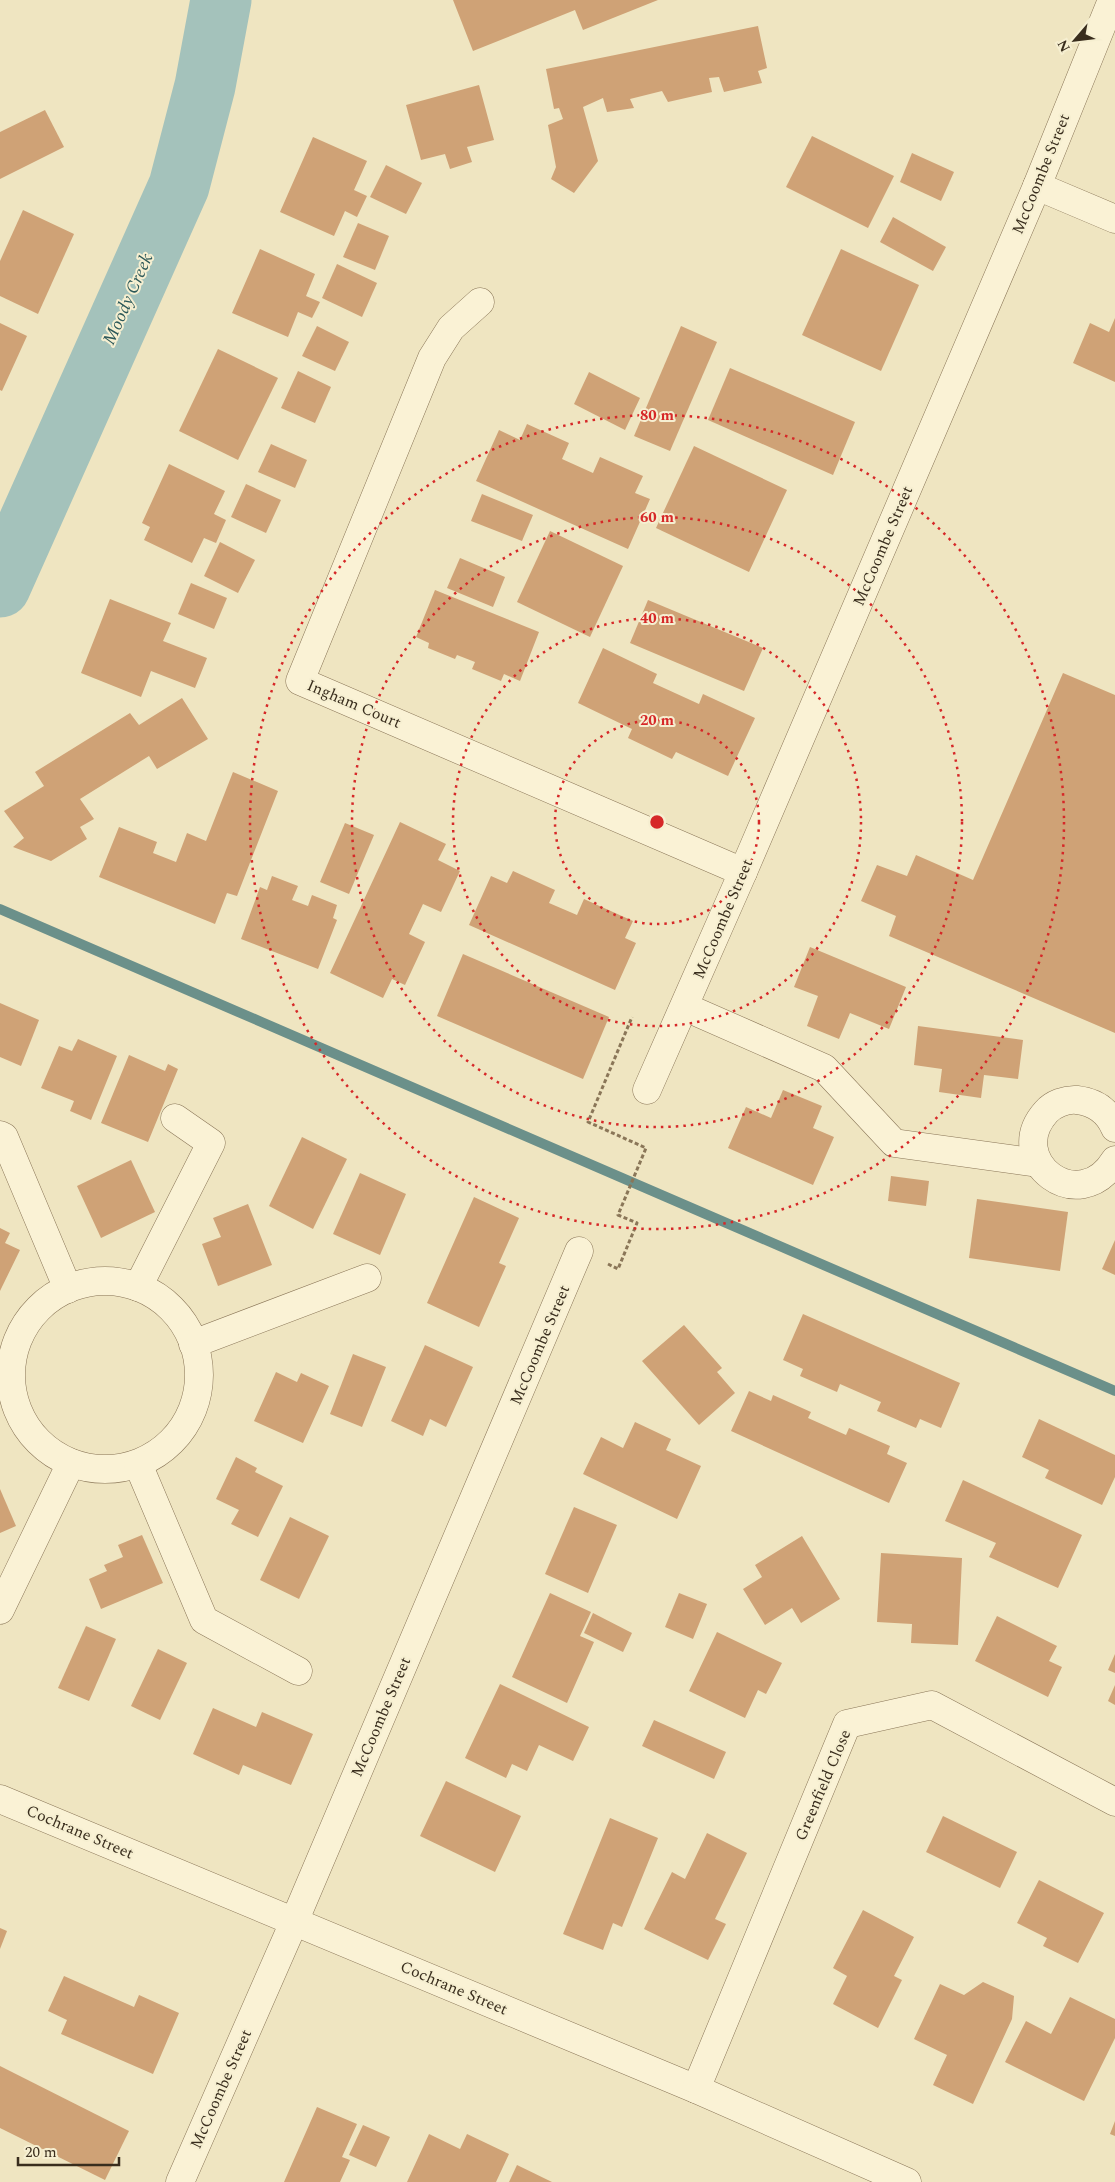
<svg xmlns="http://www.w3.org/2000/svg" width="1115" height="2182" font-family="Spectral,serif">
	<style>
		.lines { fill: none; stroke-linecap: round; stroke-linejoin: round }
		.stream { stroke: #6b908a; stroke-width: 10 }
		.river { stroke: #a4c2bb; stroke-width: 61 }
		.building { fill: #cfa276 }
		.minor-casing { stroke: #8a7658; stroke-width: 29 }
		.path { stroke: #8a7658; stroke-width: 3; stroke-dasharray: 4 2.5; stroke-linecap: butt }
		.minor { stroke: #faf2d5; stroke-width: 28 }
		.ring { fill: none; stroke: #d62828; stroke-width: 2.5; stroke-dasharray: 2.5 5 }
		.labels { text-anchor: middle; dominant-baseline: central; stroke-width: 4; stroke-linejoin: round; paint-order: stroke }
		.street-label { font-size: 16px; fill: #392d1d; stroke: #f6efd1 }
		.water-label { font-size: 18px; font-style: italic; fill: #2c5859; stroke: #f6efd1 }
		.centre { fill: #d62828; stroke: #f6efd1; stroke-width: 2.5 }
		.ring-label { font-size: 15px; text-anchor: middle; font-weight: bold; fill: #d62828; stroke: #f6efd1; stroke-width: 4; stroke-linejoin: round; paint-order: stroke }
	</style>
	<rect width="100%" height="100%" fill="#efe5c1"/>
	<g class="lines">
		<path class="stream" d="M 0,909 L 1115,1391"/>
		<path class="river" d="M 0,587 L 179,186 L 205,86 L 221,0"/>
	</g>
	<g class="building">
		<path d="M 453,0 L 658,0 L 583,30 L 575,10 L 473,51 Z"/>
		<path d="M 758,26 L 767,68 L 758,71 L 762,83 L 724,92 L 719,77 L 709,78 L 712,92 L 668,102 L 662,91 L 630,99 L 634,108 L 607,112 L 603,98 L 583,107 L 598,161 L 574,193 L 551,179 L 556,167 L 548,125 L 563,119 L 559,108 L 554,109 L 546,69 Z"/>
		<path d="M 479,85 L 494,140 L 467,147 L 472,162 L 450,169 L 445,154 L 421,160 L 406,105 Z"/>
		<path d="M 45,110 L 64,147 L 0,179 L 0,132 Z"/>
		<path d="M 812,136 L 894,176 L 868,228 L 786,187 Z"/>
		<path d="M 313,137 L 367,161 L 354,190 L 367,196 L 357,217 L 345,211 L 334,236 L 280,212 Z"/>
		<path d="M 912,153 L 954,172 L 941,201 L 900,182 Z"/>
		<path d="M 386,165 L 422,183 L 406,214 L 370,197 Z"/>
		<path d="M 23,210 L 74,234 L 38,314 L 0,296 L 0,261 Z"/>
		<path d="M 893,217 L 946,247 L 933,271 L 880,242 Z"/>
		<path d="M 358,223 L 389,236 L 375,270 L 343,257 Z"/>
		<path d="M 260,249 L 315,274 L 306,296 L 320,302 L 312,318 L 298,312 L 288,337 L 232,313 Z"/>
		<path d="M 841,249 L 919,285 L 881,371 L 802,335 Z"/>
		<path d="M 337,264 L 377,283 L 362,317 L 322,298 Z"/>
		<path d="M 1115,318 L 1115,382 L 1073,363 L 1090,323 L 1109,332 Z"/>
		<path d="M 0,323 L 27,336 L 2,391 L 0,390 Z"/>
		<path d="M 317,326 L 349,342 L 335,371 L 302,356 Z"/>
		<path d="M 681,326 L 717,342 L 670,451 L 634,436 Z"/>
		<path d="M 218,349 L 278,378 L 238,460 L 179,431 Z"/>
		<path d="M 730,368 L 855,422 L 833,475 L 708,420 Z"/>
		<path d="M 298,371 L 331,387 L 315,423 L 281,408 Z"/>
		<path d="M 589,372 L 640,398 L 625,430 L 574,404 Z"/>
		<path d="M 527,424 L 569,443 L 562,459 L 593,473 L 600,457 L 643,476 L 635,493 L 650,499 L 628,549 L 476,481 L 499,430 L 520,440 Z"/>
		<path d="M 271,444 L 307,460 L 295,488 L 258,472 Z"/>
		<path d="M 694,446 L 787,490 L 749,572 L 656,528 Z"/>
		<path d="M 169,464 L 225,491 L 214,514 L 226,520 L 216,543 L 204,538 L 192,563 L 144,540 L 150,527 L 142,523 Z"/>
		<path d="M 246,484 L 281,500 L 266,533 L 231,517 Z"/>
		<path d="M 482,494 L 533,515 L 522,541 L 471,521 Z"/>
		<path d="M 550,531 L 623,566 L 590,637 L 517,602 Z"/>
		<path d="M 220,542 L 255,560 L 238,593 L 204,576 Z"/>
		<path d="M 460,558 L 505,577 L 493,607 L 447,588 Z"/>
		<path d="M 191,583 L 227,598 L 214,629 L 178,614 Z"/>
		<path d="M 435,590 L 539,632 L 520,681 L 504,674 L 501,681 L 472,669 L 475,662 L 457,655 L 455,659 L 428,648 L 429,643 L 416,637 Z"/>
		<path d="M 110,599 L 171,623 L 163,641 L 207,658 L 195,688 L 151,671 L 141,697 L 81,673 Z"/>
		<path d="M 648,600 L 763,648 L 744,691 L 630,643 Z"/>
		<path d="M 603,648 L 657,674 L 653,683 L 699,704 L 703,694 L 755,718 L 728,776 L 676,752 L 672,759 L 628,738 L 632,729 L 578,703 Z"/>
		<path d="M 1063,673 L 1115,695 L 1115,1033 L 889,936 L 896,916 L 861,901 L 877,865 L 907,876 L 916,855 L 973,880 Z"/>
		<path d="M 182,698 L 208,739 L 157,769 L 149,756 L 80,799 L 94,819 L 80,827 L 87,839 L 51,861 L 13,847 L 24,838 L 4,811 L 44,786 L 35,772 L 130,713 L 139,725 Z"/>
		<path d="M 233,772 L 278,791 L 237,896 L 227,893 L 215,924 L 99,877 L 119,827 L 157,842 L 153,853 L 176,862 L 187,833 L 206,841 Z"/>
		<path d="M 400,822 L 446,844 L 438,860 L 460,871 L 441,912 L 423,904 L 409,934 L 425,942 L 405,985 L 392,979 L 383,998 L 330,973 Z"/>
		<path d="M 345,823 L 374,835 L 349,894 L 320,882 Z"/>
		<path d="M 513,871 L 555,890 L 549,903 L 577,915 L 584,899 L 633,921 L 625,938 L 636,943 L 615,990 L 469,925 L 491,876 L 507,883 Z"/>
		<path d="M 272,876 L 298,886 L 292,900 L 308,906 L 312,895 L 337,905 L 333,918 L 337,920 L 318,969 L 241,939 L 260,887 L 267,890 Z"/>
		<path d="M 810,947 L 906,987 L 889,1029 L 850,1013 L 839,1039 L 807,1026 L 818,996 L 794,987 Z"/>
		<path d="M 463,954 L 609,1017 L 583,1079 L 437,1016 Z"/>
		<path d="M 0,1003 L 39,1020 L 21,1066 L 0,1057 Z"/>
		<path d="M 918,1026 L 1023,1040 L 1018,1079 L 984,1075 L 981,1098 L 939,1092 L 942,1069 L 914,1065 Z"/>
		<path d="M 78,1039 L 117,1056 L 91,1120 L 70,1111 L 74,1101 L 41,1088 L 59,1046 L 72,1051 Z"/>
		<path d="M 129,1055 L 165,1071 L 168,1064 L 178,1069 L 148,1142 L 101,1123 Z"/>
		<path d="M 783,1090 L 822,1106 L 813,1128 L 834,1137 L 813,1185 L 728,1148 L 746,1107 L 771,1118 Z"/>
		<path d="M 302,1137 L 347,1159 L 313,1229 L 269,1206 Z"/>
		<path d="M 131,1160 L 155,1212 L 101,1238 L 77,1186 Z"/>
		<path d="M 360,1173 L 406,1194 L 380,1255 L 333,1234 Z"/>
		<path d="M 891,1176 L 929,1181 L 926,1206 L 888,1201 Z"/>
		<path d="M 474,1197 L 519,1218 L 499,1263 L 506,1266 L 479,1327 L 427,1303 Z"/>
		<path d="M 977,1199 L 1068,1212 L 1060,1271 L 969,1258 Z"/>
		<path d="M 248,1204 L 272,1265 L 218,1286 L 202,1244 L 221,1237 L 213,1218 Z"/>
		<path d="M 0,1228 L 10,1233 L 5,1243 L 20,1250 L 0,1291 Z"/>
		<path d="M 1115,1240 L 1115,1275 L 1102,1269 Z"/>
		<path d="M 803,1314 L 960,1383 L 941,1428 L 920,1419 L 916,1428 L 877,1411 L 881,1402 L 840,1384 L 837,1392 L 800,1376 L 803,1369 L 783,1360 Z"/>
		<path d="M 684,1325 L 722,1368 L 717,1372 L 735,1393 L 699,1425 L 642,1361 Z"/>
		<path d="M 425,1345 L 473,1367 L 446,1427 L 430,1419 L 423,1436 L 391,1421 Z"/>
		<path d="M 353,1354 L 386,1367 L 362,1427 L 330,1414 Z"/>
		<path d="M 276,1372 L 297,1382 L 301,1373 L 329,1386 L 303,1443 L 254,1421 Z"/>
		<path d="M 749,1391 L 771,1401 L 773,1395 L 811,1412 L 808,1418 L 846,1435 L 849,1428 L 890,1446 L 887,1454 L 907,1463 L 889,1503 L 731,1431 Z"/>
		<path d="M 1039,1419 L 1115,1455 L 1115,1477 L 1102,1505 L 1045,1478 L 1049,1470 L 1022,1457 Z"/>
		<path d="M 635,1422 L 671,1439 L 666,1450 L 701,1466 L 677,1519 L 583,1474 L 601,1437 L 623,1448 Z"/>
		<path d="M 236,1457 L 257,1468 L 255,1472 L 283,1486 L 258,1537 L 231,1524 L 239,1510 L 216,1499 Z"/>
		<path d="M 963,1480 L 1082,1535 L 1058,1588 L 989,1557 L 996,1543 L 945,1521 Z"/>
		<path d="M 0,1489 L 16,1526 L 0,1533 Z"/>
		<path d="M 574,1507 L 617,1525 L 588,1593 L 545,1574 Z"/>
		<path d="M 290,1517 L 329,1536 L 299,1599 L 260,1580 Z"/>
		<path d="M 142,1535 L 163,1583 L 101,1609 L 89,1579 L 107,1571 L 104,1565 L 123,1557 L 118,1545 Z"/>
		<path d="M 802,1536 L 840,1599 L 801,1623 L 792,1608 L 765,1625 L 743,1589 L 762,1577 L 755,1565 Z"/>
		<path d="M 881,1553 L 962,1558 L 958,1645 L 911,1643 L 912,1624 L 877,1622 Z"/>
		<path d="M 550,1593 L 591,1612 L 580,1636 L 594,1642 L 567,1703 L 512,1677 Z"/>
		<path d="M 679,1593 L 707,1604 L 693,1639 L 665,1627 Z"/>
		<path d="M 593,1613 L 632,1633 L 623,1652 L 584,1633 Z"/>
		<path d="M 997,1616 L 1057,1646 L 1049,1661 L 1062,1667 L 1048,1697 L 975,1661 Z"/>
		<path d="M 86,1626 L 116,1639 L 89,1701 L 58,1688 Z"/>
		<path d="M 717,1632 L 782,1663 L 766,1694 L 758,1690 L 745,1718 L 689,1691 Z"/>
		<path d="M 158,1649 L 187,1663 L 160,1720 L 131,1706 Z"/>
		<path d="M 1115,1654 L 1115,1673 L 1108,1670 Z"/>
		<path d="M 500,1684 L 589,1727 L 573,1761 L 539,1745 L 527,1771 L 512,1764 L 506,1778 L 465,1758 Z"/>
		<path d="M 1115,1685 L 1115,1705 L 1108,1701 Z"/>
		<path d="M 213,1708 L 256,1727 L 262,1712 L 313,1734 L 291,1785 L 243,1765 L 239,1775 L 193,1754 Z"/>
		<path d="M 654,1720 L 726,1752 L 714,1779 L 642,1746 Z"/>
		<path d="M 446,1781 L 521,1816 L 495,1872 L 420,1836 Z"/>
		<path d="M 943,1816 L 1017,1852 L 1000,1888 L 926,1852 Z"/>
		<path d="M 610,1818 L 658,1838 L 622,1927 L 613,1923 L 603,1950 L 563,1934 Z"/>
		<path d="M 707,1833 L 747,1853 L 715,1919 L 726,1924 L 708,1960 L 644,1929 L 672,1872 L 685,1879 Z"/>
		<path d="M 1039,1880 L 1104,1913 L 1078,1963 L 1043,1946 L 1047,1938 L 1017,1923 Z"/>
		<path d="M 863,1910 L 914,1937 L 894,1976 L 902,1980 L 878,2028 L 833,2004 L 847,1976 L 833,1968 Z"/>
		<path d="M 0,1928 L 7,1931 L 0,1949 Z"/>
		<path d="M 64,1976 L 134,2007 L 139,1995 L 179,2013 L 153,2074 L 61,2034 L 67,2020 L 48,2011 Z"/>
		<path d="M 983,1982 L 1014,1996 L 1012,2019 L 973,2104 L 933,2085 L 947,2055 L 914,2039 L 940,1984 L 964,1995 Z"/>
		<path d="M 1070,1997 L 1115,2019 L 1115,2038 L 1084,2101 L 1005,2062 L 1026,2021 L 1051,2034 Z"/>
		<path d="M 0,2066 L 129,2131 L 105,2180 L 0,2128 Z"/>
		<path d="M 317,2107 L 357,2124 L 342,2157 L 350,2160 L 340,2182 L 284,2182 Z"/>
		<path d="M 1115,2121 L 1115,2136 L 1110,2134 Z"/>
		<path d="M 363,2125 L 390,2137 L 376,2167 L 349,2155 Z"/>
		<path d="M 429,2134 L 460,2149 L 467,2134 L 509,2154 L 496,2182 L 407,2182 Z"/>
		<path d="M 517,2165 L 552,2182 L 509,2182 Z"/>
	</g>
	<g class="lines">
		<g class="minor-casing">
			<g id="minor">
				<path d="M 1037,186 L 1115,219"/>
				<path d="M 480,302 L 451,328 L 432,358 L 300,681 L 743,872"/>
				<path d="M 685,1007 L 824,1068 L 894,1143 L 1038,1163"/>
				<path d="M 647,1090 L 743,872 L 1037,186 L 1112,0"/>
				<path d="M 1115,1128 C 1108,1111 1095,1102 1077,1100 C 1066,1099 1053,1104 1046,1112 C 1003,1160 1079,1219 1115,1160"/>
				<path d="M 0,1135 L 4,1137 L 68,1289"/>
				<circle cx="105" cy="1375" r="94"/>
				<path d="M 138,1287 L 211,1143 L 175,1118"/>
				<path d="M 193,1344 L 367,1278"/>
				<path d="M 138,1464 L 204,1620 L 298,1671"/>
				<path d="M 0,1610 L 71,1463"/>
				<path d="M 0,1799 L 696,2089 L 907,2182"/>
				<path d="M 696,2089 L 847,1724 L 932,1705 L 1115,1802"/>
				<path d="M 180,2182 L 294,1922 L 579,1251"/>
			</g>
		</g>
		<path class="path" d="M 608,1264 L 618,1269 L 637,1223 L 618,1215 L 646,1148 L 588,1122 L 632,1017"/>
		<use href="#minor" class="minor"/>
	</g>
	<g class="ring">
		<circle cx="657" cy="822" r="102"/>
		<circle cx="657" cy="822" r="204"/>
		<circle cx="657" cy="822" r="305"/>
		<circle cx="657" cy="822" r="407"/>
	</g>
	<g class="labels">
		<g class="street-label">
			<text transform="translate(1041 174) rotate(-68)">McCoombe Street</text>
			<text transform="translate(883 546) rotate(-67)">McCoombe Street</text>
			<text transform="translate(354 704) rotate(23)">Ingham Court</text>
			<text transform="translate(723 919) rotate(-67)">McCoombe Street</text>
			<text transform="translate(540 1345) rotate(-67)">McCoombe Street</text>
			<text transform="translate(381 1717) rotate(-67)">McCoombe Street</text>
			<text transform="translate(823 1785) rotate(-67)">Greenfield Close</text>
			<text transform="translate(80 1832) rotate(23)">Cochrane Street</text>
			<text transform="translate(454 1988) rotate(23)">Cochrane Street</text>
			<text transform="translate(221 2089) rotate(-66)">McCoombe Street</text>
		</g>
		<g class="water-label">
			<text transform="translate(128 299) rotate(-66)">Moody Creek</text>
		</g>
	</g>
	<circle cx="657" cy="822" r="8" class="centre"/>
	<g class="ring-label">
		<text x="657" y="420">80 m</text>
		<text x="657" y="522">60 m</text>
		<text x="657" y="623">40 m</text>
		<text x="657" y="725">20 m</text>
	</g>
	<g transform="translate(1075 40) rotate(242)" stroke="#f6efd1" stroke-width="4" paint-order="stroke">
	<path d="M0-4L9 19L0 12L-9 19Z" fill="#392d1d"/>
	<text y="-8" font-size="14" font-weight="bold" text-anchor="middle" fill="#392d1d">N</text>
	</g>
	<path d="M18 2157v8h101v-8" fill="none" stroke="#392d1d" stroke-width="2.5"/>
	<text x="25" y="2157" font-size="15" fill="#392d1d" stroke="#f6efd1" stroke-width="4" paint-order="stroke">20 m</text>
</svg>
